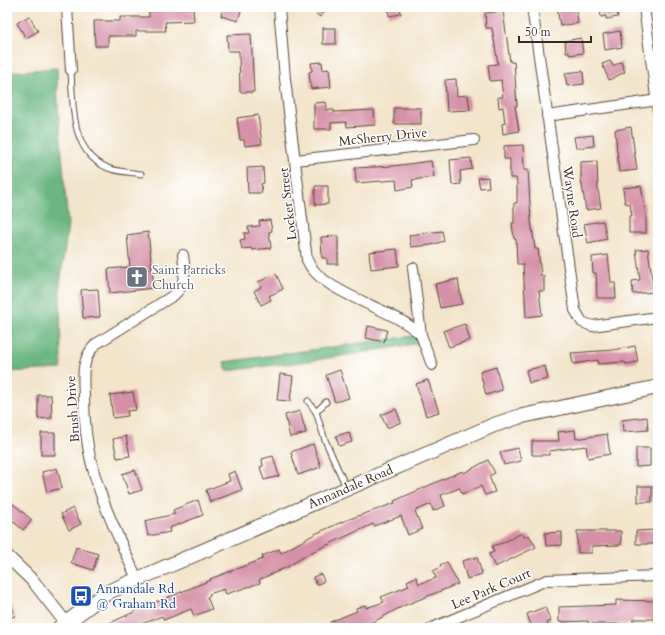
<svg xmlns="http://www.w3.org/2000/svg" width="665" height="635" font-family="Cardo,serif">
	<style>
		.forest { fill: #6cb780; stroke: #54704f }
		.building { fill: #d592a7 }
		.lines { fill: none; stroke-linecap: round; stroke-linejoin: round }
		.service-casing { stroke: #574638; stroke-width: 7 }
		.minor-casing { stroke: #574638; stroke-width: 12 }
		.tertiary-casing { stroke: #574638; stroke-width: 14 }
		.secondary-casing { stroke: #574638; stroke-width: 16 }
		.service { stroke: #fff; stroke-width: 5 }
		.minor { stroke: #fff; stroke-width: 10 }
		.tertiary { stroke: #fff; stroke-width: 12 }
		.secondary { stroke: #fff; stroke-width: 14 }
		.labels { text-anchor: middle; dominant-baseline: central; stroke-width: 3; stroke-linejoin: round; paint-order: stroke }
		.street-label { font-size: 13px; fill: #3b2a1e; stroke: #fff }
		.worship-label { font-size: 13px; fill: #5b616d; stroke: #fff; text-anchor: start }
		.transit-label { font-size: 13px; fill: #164399; stroke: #fff; text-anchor: start }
	</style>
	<rect width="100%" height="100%" fill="#fff"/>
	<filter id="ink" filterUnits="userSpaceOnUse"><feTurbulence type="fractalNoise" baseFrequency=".025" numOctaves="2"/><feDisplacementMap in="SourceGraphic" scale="8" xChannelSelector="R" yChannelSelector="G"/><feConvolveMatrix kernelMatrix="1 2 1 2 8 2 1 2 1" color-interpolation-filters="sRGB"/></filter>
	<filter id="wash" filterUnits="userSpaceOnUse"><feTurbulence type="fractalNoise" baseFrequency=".012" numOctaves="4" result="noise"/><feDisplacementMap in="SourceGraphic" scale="16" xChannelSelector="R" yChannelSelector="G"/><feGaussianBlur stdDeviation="0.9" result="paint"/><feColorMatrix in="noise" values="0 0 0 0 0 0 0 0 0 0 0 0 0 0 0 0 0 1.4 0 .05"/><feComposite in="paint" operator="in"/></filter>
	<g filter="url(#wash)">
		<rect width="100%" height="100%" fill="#f3e5cb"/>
		<g class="forest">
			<path d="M 57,68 L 58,106 L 68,224 L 60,285 L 61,369 L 7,372 L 7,72 Z"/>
			<path d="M 419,335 L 421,343 L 310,361 L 226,371 L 224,362 Z"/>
		</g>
		<g id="blocks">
			<g class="building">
				<path d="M 193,7 L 194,21 L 165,22 L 166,31 L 136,31 L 136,36 L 108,36 L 108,46 L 95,46 L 94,21 L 120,21 L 120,17 L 149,17 L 149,10 Z"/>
				<path d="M 223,7 L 242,7 L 238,21 L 221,16 Z"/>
				<path d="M 308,7 L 328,7 L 320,17 Z"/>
				<path d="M 388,7 L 400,7 L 401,14 L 389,16 Z"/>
				<path d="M 557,7 L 576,7 L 578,23 L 560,26 Z"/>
				<path d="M 603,7 L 616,7 L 618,17 L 606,19 L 606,16 L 601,17 L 600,9 L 604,9 Z"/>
				<path d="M 503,11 L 510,62 L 514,62 L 517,106 L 515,106 L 519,131 L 503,134 L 502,124 L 505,123 L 503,107 L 499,108 L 498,97 L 503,97 L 501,80 L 490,81 L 488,65 L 498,64 L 492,28 L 486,28 L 485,13 Z"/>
				<path d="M 29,16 L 38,31 L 26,38 L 17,23 Z"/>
				<rect x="323" y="28" width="13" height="16"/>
				<path d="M 620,31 L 622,47 L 605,50 L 603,34 Z"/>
				<path d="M 251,34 L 254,92 L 240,92 L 239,51 L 228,51 L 227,35 Z"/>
				<path d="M 581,38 L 583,53 L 569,55 L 569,52 L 566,52 L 565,41 Z"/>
				<path d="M 610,61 L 613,66 L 621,62 L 625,72 L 609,80 L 602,64 Z"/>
				<path d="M 322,62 L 323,70 L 329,69 L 331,87 L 311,89 L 309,72 L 312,71 L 311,63 Z"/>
				<path d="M 583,71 L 584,84 L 567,86 L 565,73 Z"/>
				<path d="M 456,79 L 457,96 L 468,95 L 470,110 L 447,111 L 445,80 Z"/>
				<path d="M 326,102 L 326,110 L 334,110 L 334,112 L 374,110 L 375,125 L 347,127 L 346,122 L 331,123 L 331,129 L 314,129 L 314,103 Z"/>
				<rect x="394" y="108" width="27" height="16"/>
				<path d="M 258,115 L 262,144 L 245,146 L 244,140 L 240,140 L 237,118 Z"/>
				<path d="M 631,127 L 637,170 L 619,172 L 615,130 Z"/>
				<path d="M 593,135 L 594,146 L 576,148 L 574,137 Z"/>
				<path d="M 523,145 L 524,170 L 528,170 L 531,221 L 535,249 L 538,249 L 541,276 L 544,276 L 544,291 L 539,291 L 542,315 L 526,317 L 523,264 L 517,264 L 516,239 L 514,239 L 512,223 L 514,223 L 514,203 L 517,203 L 517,184 L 516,178 L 510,178 L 510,159 L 504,159 L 504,146 Z"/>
				<path d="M 471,158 L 472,169 L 460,171 L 461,184 L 452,185 L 450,160 Z"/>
				<path d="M 431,161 L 434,177 L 412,180 L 413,187 L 397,190 L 396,180 L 356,183 L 355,168 L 393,166 Z"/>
				<path d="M 597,161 L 598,190 L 601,208 L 586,210 L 581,179 L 581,162 Z"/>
				<path d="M 263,167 L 264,183 L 261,184 L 262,193 L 248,193 L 247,168 Z"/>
				<path d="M 488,177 L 489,187 L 480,188 L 478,178 Z"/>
				<path d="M 315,186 L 328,186 L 328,204 L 315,205 Z"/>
				<path d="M 641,186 L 646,214 L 646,233 L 629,233 L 629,216 L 632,216 L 630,204 L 625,203 L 623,188 Z"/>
				<path d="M 270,220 L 272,231 L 269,232 L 271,248 L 252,250 L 251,248 L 242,249 L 240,240 L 245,239 L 244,233 L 249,233 L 248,227 L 260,226 L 259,221 Z"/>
				<path d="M 603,221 L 607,239 L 588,243 L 584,224 Z"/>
				<path d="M 442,231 L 444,241 L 431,245 L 411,247 L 409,235 Z"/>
				<path d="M 148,232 L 154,288 L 110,293 L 108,269 L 130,267 L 127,235 Z"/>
				<path d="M 338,236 L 338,264 L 327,264 L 327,258 L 322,258 L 321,237 Z"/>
				<path d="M 397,249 L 399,266 L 371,269 L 369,252 Z"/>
				<path d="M 648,249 L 654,292 L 633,294 L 632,281 L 640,280 L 636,250 Z"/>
				<path d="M 608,255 L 611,283 L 615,283 L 616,298 L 597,298 L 596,273 L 593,273 L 592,257 Z"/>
				<path d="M 276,274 L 283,289 L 269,296 L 271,300 L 261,305 L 254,291 L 261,287 L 258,282 Z"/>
				<path d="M 458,279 L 462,304 L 440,308 L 435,284 Z"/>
				<path d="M 98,289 L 100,317 L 83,318 L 81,290 Z"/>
				<path d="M 465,324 L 470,340 L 449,347 L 443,331 Z"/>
				<path d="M 368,326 L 387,330 L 384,342 L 366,338 Z"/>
				<path d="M 635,346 L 638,362 L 626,364 L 625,362 L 598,364 L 598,360 L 573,364 L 571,353 L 613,350 Z"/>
				<path d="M 545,366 L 548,379 L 529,383 L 526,370 Z"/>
				<path d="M 496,367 L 502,390 L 486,395 L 480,372 Z"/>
				<path d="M 340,370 L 349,398 L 335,402 L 326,375 Z"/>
				<path d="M 280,374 L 293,376 L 290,401 L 277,400 Z"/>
				<path d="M 428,380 L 439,412 L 426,416 L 416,384 Z"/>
				<path d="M 133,392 L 136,410 L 127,411 L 128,416 L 113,418 L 110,395 Z"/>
				<path d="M 38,395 L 51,395 L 52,418 L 38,419 Z"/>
				<path d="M 396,409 L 401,422 L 387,428 L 381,415 Z"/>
				<path d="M 300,411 L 306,433 L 290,437 L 285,415 Z"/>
				<path d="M 647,417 L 648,430 L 623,432 L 622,420 Z"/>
				<path d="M 575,430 L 576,439 L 607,434 L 610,454 L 588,458 L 586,446 L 549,451 L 549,455 L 532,455 L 532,441 L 559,441 L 558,432 Z"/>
				<path d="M 349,432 L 352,442 L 339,446 L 336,436 Z"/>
				<rect x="41" y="433" width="14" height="22"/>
				<path d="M 126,436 L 130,456 L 117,458 L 113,439 Z"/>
				<path d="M 313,444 L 321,467 L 298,475 L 291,452 Z"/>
				<path d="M 518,448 L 521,461 L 504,465 L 500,452 Z"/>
				<path d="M 636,448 L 650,448 L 650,466 L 636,467 Z"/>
				<path d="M 273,456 L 279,476 L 264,480 L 260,467 L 263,466 L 262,459 Z"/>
				<path d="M 488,460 L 495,473 L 489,476 L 495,492 L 485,495 L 481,486 L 462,494 L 460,488 L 441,495 L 445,506 L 433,511 L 431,504 L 415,511 L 422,529 L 408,535 L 401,516 L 374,526 L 373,524 L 310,553 L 287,567 L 259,580 L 260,583 L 226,594 L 224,589 L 209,594 L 210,596 L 207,597 L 212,609 L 194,616 L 191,609 L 164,620 L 162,616 L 131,628 L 99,628 L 156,602 L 211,580 L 210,579 L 263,559 L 262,556 L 279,549 L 281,553 L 315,534 L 344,521 L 395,503 L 394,501 L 448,477 L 463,471 L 464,473 Z"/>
				<path d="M 57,468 L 62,488 L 47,492 L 42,472 Z"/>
				<path d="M 135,470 L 142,490 L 129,494 L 122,474 Z"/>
				<path d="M 235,471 L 242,490 L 210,502 L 206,490 L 230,481 L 228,474 Z"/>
				<rect x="638" y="486" width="14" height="16"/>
				<path d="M 198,500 L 203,515 L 169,528 L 170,532 L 148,536 L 145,521 L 175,514 L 173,510 Z"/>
				<path d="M 12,503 L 32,520 L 23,530 L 7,516 L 7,509 Z"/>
				<path d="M 73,508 L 81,524 L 69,530 L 61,514 Z"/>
				<path d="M 655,530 L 655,544 L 636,544 L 636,531 Z"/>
				<path d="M 577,531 L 621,531 L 621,545 L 592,546 L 592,553 L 578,553 Z"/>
				<path d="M 562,532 L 562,545 L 546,546 L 545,533 Z"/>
				<path d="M 522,533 L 524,537 L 529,535 L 536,547 L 495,567 L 489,554 L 494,552 L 492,546 L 502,543 Z"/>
				<path d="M 76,547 L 98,554 L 93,570 L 71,563 Z"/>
				<path d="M 477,557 L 482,574 L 467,579 L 462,561 Z"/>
				<path d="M 447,562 L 458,584 L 403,606 L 375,621 L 355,628 L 333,628 L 330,622 L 357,611 L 356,608 L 365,605 L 366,608 L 384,602 L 381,597 L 409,586 L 407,581 L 416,577 L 419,584 L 436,578 L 433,571 L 441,567 L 440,565 Z"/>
				<path d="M 321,574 L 324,581 L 317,585 L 313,577 Z"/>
				<path d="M 7,596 L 15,616 L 7,619 Z"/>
				<path d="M 616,600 L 658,601 L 658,619 L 633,619 L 633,624 L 588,624 L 588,621 L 559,622 L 559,607 L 616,605 Z"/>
				<path d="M 545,607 L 551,622 L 547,622 L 549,628 L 532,628 L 527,614 Z"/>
			</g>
		</g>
	</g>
	<g filter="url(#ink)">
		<use href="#blocks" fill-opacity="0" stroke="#574638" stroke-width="1"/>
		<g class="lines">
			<g class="service-casing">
				<g id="service">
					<path d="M 71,70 C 73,104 70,152 108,168 C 117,172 131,172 141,174"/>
					<path d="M 308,401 L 316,412 L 325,440 L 346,487"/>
					<path d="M 316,412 L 326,402"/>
				</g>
			</g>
			<g class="minor-casing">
				<g id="minor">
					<path d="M 67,7 L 71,70"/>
					<path d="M 279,7 L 285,79 L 307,260 C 321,294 393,307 421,335"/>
					<path d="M 532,7 L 575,310 L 582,322 L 592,326 L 658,317"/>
					<path d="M 644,7 L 658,111"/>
					<path d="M 547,116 L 658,100"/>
					<path d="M 296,160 L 474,140"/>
					<path d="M 413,268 L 421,335 L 432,365"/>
					<path d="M 137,579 C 121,542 102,505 92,465 C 86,443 84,419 84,395 C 83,376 81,359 96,344 L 174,295 C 187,283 185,271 183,255"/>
					<path d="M 432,628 L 547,580 L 658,576"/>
				</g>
			</g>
			<g class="tertiary-casing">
				<path id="tertiary" d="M 7,556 L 33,581 L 66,623"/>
			</g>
			<g class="secondary-casing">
				<g id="secondary">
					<path id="s1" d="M 59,628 L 108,592 L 494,425 L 518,417 L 658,387"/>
				</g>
			</g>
			<use href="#service" class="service"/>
			<use href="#minor" class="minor"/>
			<use href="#tertiary" class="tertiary"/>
			<use href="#secondary" class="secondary"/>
		</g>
	</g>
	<defs>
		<g id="church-square" transform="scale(1.15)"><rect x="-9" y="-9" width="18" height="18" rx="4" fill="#6b7280" stroke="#fff"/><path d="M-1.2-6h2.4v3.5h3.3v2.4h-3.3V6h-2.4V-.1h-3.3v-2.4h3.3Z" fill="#fff"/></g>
		<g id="bus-square" transform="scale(1.15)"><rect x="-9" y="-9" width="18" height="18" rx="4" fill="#1a4fb4" stroke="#fff"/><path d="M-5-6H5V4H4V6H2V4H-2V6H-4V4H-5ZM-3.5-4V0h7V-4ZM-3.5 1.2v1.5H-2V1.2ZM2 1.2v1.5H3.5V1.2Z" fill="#fff"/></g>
	</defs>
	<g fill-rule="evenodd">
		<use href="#church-square" x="137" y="277"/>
		<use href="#bus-square" x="81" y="596"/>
	</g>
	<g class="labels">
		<g class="street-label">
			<text transform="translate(383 137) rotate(-6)">McSherry Drive</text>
			<text transform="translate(572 202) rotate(82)">Wayne Road</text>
			<text transform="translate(288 204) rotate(-97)">Locker Street</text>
			<text transform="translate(73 409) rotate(-94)">Brush Drive</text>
			<text stroke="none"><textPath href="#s1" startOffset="325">Annandale Road</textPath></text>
			<text transform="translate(491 589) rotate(-23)">Lee Park Court</text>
		</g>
		<g class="worship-label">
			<text x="152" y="270">Saint Patricks<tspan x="152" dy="15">Church</tspan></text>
		</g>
		<g class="transit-label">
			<text x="96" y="589">Annandale Rd<tspan x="96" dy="15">@ Graham Rd</tspan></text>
		</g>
	</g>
	<rect width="665" height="635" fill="none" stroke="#fff" stroke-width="24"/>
	<path d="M519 36v6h72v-6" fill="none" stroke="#3b2a1e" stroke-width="2"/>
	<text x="525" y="36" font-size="12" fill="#3b2a1e" stroke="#ffffff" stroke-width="3" paint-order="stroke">50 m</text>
</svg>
